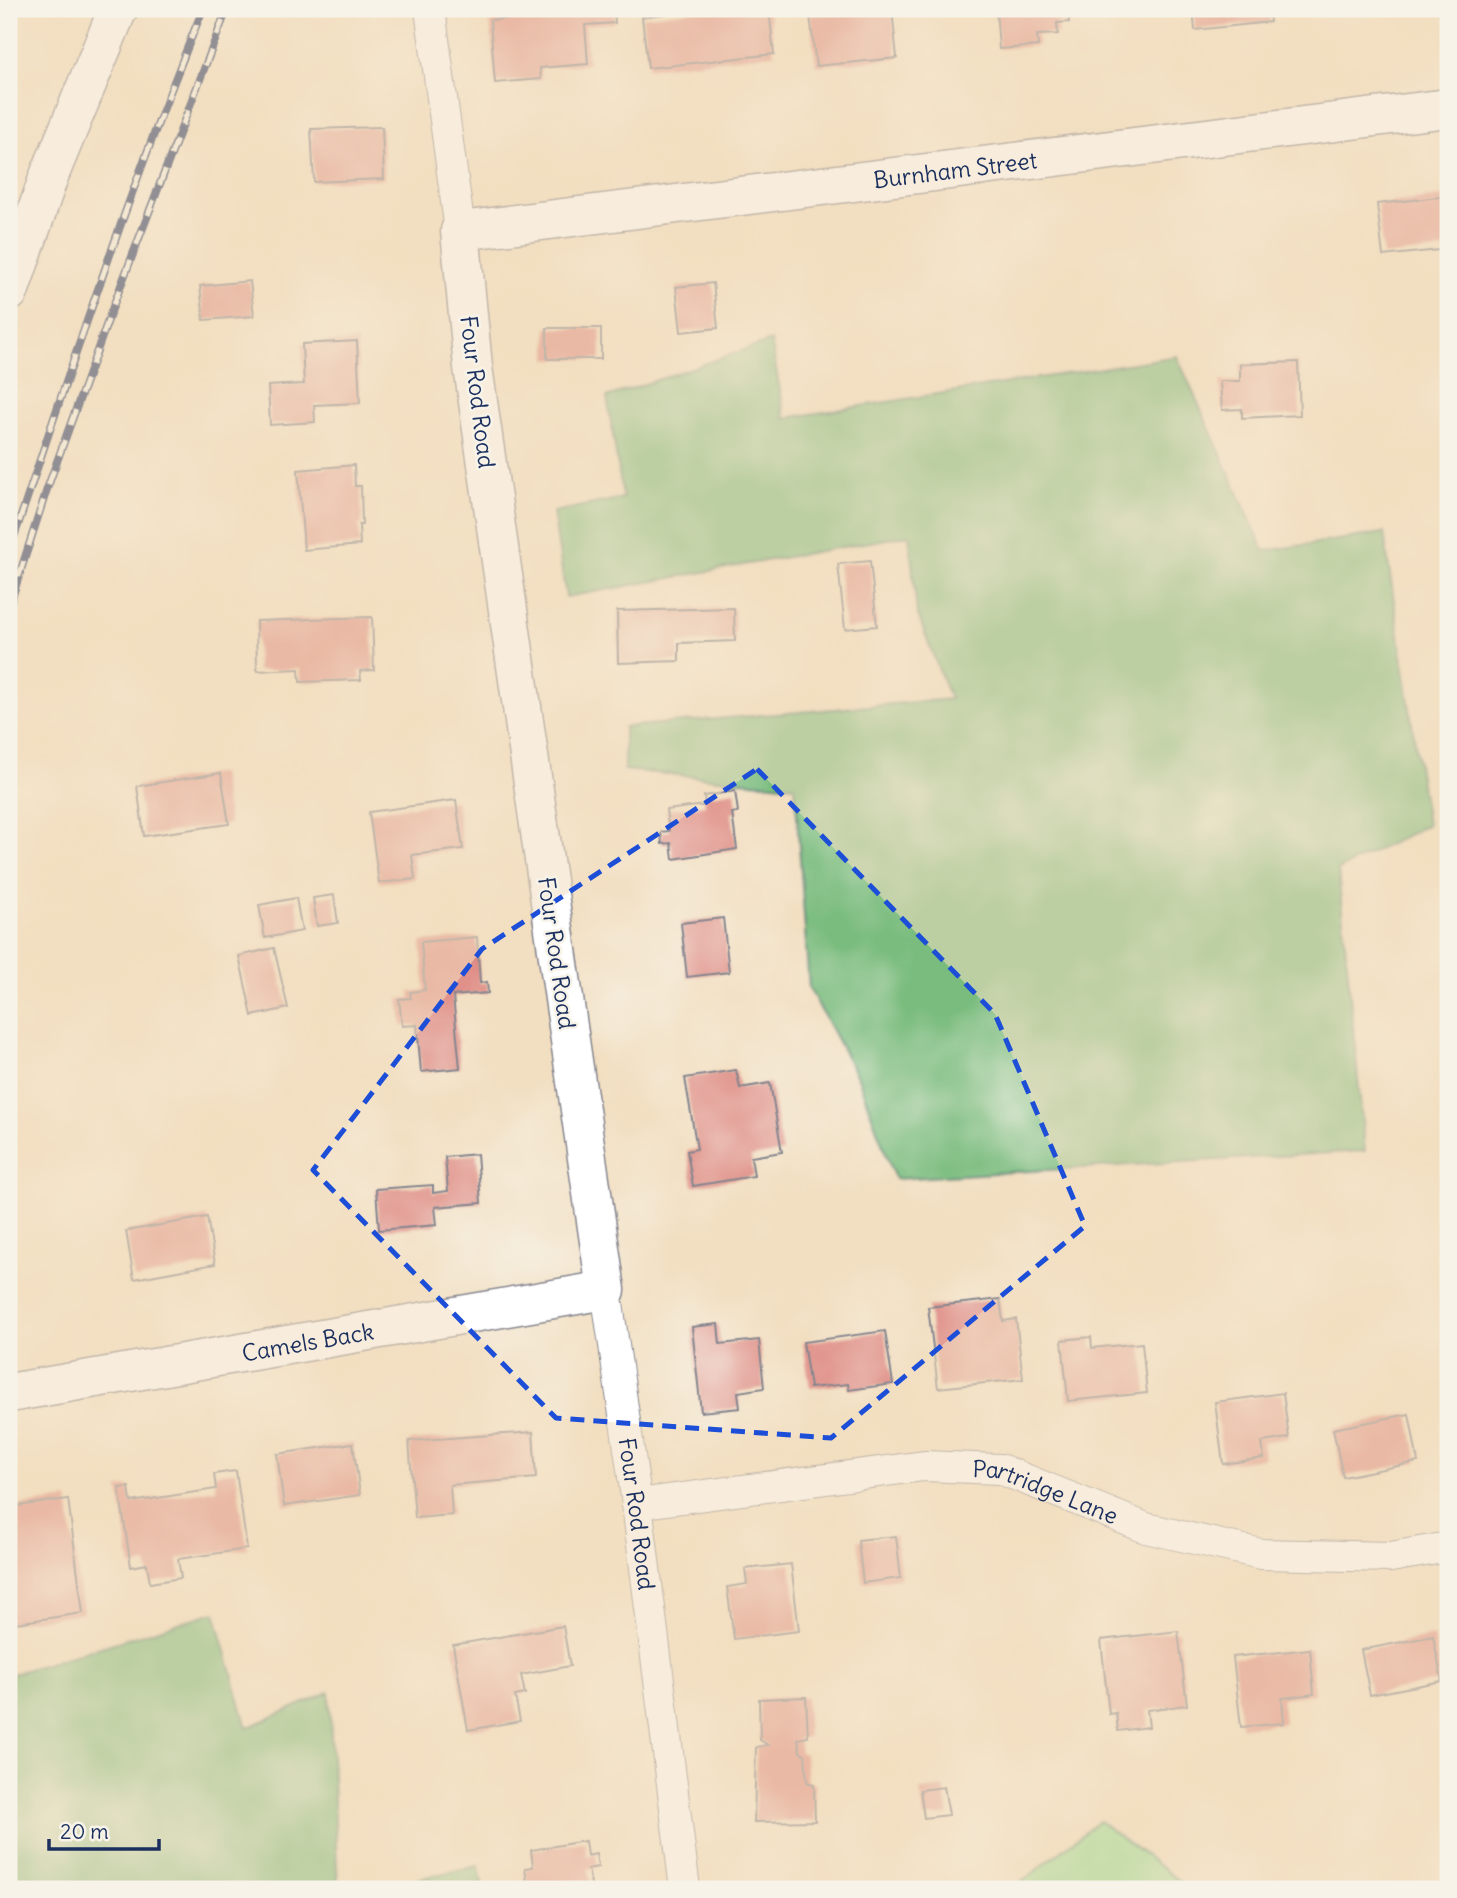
<svg xmlns="http://www.w3.org/2000/svg" width="1457" height="1898" font-family="Delius,sans-serif">
	<style>
		.green { fill: #97dc95; stroke: #59867a; stroke-width: 2 }
		.forest { fill: #79bc7e; stroke: #4a766e; stroke-width: 2 }
		.building { fill: #df8d85 }
		.lines { fill: none; stroke-linecap: round; stroke-linejoin: round }
		.minor-casing { stroke: #86868f; stroke-width: 32 }
		.tertiary-casing { stroke: #86868f; stroke-width: 41 }
		.minor { stroke: #fff; stroke-width: 30 }
		.tertiary { stroke: #fff; stroke-width: 38 }
		.rail-casing { stroke: #1b2f5e; stroke-width: 8 }
		.rail { stroke: #f7f3e8; stroke-width: 5; stroke-dasharray: 16; stroke-linecap: butt }
		.marked { fill: none; stroke: #1d4ed8; stroke-width: 5; stroke-dasharray: 14 9; stroke-linejoin: round }
		.labels { text-anchor: middle; dominant-baseline: central; stroke-width: 5; stroke-linejoin: round; paint-order: stroke }
		.street-label { font-size: 23px; fill: #1b2f5e; stroke: #f7f3e8 }
	</style>
	<rect width="100%" height="100%" fill="#f7f3e8"/>
	<filter id="ink" filterUnits="userSpaceOnUse"><feTurbulence type="fractalNoise" baseFrequency=".0143" numOctaves="2"/><feDisplacementMap in="SourceGraphic" scale="14" xChannelSelector="R" yChannelSelector="G"/><feConvolveMatrix kernelMatrix="1 2 1 2 8 2 1 2 1" color-interpolation-filters="sRGB"/></filter>
	<filter id="wash" filterUnits="userSpaceOnUse"><feTurbulence type="fractalNoise" baseFrequency=".00686" numOctaves="4" result="noise"/><feDisplacementMap in="SourceGraphic" scale="28" xChannelSelector="R" yChannelSelector="G"/><feGaussianBlur stdDeviation="1.57" result="paint"/><feColorMatrix in="noise" values="0 0 0 0 0 0 0 0 0 0 0 0 0 0 0 0 0 1.4 0 .05"/><feComposite in="paint" operator="in"/></filter>
	<g filter="url(#wash)">
		<rect width="100%" height="100%" fill="#f2dec0"/>
		<path class="green" d="M 1099,1821 L 1190,1889 L 1013,1889 Z"/>
		<g class="forest">
			<path d="M 771,341 L 785,418 L 1177,356 L 1264,551 L 1384,533 L 1427,825 L 1338,870 L 1365,1151 L 895,1179 L 859,1080 L 809,988 L 795,786 L 624,770 L 624,727 L 950,699 L 917,613 L 909,535 L 566,597 L 553,512 L 623,498 L 607,397 Z"/>
			<path d="M 215,1612 L 247,1728 L 329,1692 L 338,1889 L 61,1889 L 59,1883 L 9,1888 L 9,1675 Z"/>
			<path d="M 478,1866 L 484,1889 L 368,1889 Z"/>
		</g>
		<g id="blocks">
			<g class="building">
				<path d="M 562,9 L 614,9 L 615,23 L 585,25 L 588,64 L 540,68 L 541,79 L 495,83 L 490,20 L 563,14 Z"/>
				<path d="M 701,9 L 769,9 L 774,54 L 648,68 L 642,17 Z"/>
				<path d="M 873,9 L 892,9 L 897,58 L 816,66 L 810,15 Z"/>
				<path d="M 996,9 L 1068,9 L 1069,22 L 1057,23 L 1058,34 L 1037,35 L 1038,46 L 999,49 Z"/>
				<path d="M 1193,9 L 1269,9 L 1270,22 L 1195,30 Z"/>
				<path d="M 1336,9 L 1375,9 L 1375,11 L 1337,14 Z"/>
				<path d="M 382,127 L 384,179 L 314,182 L 311,129 Z"/>
				<path d="M 1448,196 L 1448,249 L 1383,256 L 1377,204 Z"/>
				<path d="M 250,281 L 254,316 L 204,320 L 200,286 Z"/>
				<path d="M 713,283 L 718,328 L 681,332 L 676,287 Z"/>
				<rect x="547" y="328" width="54" height="31"/>
				<path d="M 357,341 L 360,403 L 314,405 L 315,422 L 270,425 L 268,386 L 304,384 L 302,344 Z"/>
				<path d="M 1298,362 L 1300,415 L 1242,418 L 1242,409 L 1222,410 L 1220,381 L 1240,381 L 1240,364 Z"/>
				<path d="M 354,465 L 355,486 L 361,486 L 362,525 L 359,525 L 360,545 L 304,550 L 298,470 Z"/>
				<path d="M 870,561 L 877,626 L 845,629 L 838,564 Z"/>
				<path d="M 734,608 L 735,641 L 679,643 L 679,661 L 618,663 L 617,611 Z"/>
				<path d="M 372,617 L 374,670 L 360,671 L 361,680 L 300,682 L 299,669 L 257,671 L 256,621 Z"/>
				<path d="M 221,773 L 229,824 L 144,836 L 137,786 Z"/>
				<path d="M 735,791 L 738,812 L 732,813 L 737,849 L 673,859 L 671,843 L 662,844 L 661,832 L 669,831 L 666,810 L 705,805 L 704,796 Z"/>
				<path d="M 456,800 L 463,849 L 412,855 L 415,879 L 379,883 L 369,812 Z"/>
				<path d="M 334,895 L 338,923 L 317,926 L 313,898 Z"/>
				<path d="M 296,898 L 302,931 L 265,938 L 259,905 Z"/>
				<path d="M 723,918 L 729,972 L 687,977 L 681,923 Z"/>
				<path d="M 477,937 L 480,983 L 487,982 L 488,993 L 453,996 L 460,1068 L 421,1072 L 417,1025 L 402,1026 L 399,999 L 411,998 L 410,992 L 425,990 L 421,942 Z"/>
				<path d="M 274,948 L 288,1008 L 252,1016 L 239,956 Z"/>
				<path d="M 736,1070 L 740,1088 L 770,1083 L 782,1152 L 751,1157 L 754,1176 L 693,1186 L 687,1151 L 697,1149 L 685,1078 Z"/>
				<path d="M 477,1154 L 481,1203 L 435,1207 L 437,1225 L 379,1230 L 376,1189 L 433,1185 L 433,1193 L 448,1191 L 445,1157 Z"/>
				<path d="M 207,1217 L 215,1264 L 134,1279 L 126,1231 Z"/>
				<path d="M 1000,1299 L 1003,1321 L 1016,1319 L 1023,1379 L 938,1388 L 928,1307 Z"/>
				<path d="M 718,1324 L 720,1344 L 759,1340 L 764,1388 L 738,1392 L 740,1408 L 701,1412 L 692,1327 Z"/>
				<path d="M 885,1331 L 893,1384 L 849,1390 L 848,1384 L 810,1388 L 803,1342 Z"/>
				<path d="M 1091,1337 L 1092,1348 L 1142,1343 L 1147,1393 L 1068,1401 L 1062,1340 Z"/>
				<path d="M 1283,1393 L 1289,1438 L 1262,1442 L 1264,1458 L 1223,1464 L 1215,1402 Z"/>
				<path d="M 1409,1414 L 1418,1462 L 1343,1477 L 1333,1429 Z"/>
				<path d="M 533,1432 L 536,1478 L 450,1485 L 452,1515 L 415,1518 L 409,1441 Z"/>
				<path d="M 353,1443 L 360,1495 L 284,1506 L 277,1454 Z"/>
				<path d="M 236,1471 L 247,1549 L 178,1559 L 181,1578 L 150,1583 L 147,1564 L 131,1567 L 119,1488 L 129,1487 L 131,1502 L 216,1489 L 214,1474 Z"/>
				<path d="M 68,1499 L 83,1613 L 9,1624 L 9,1507 Z"/>
				<path d="M 896,1536 L 901,1578 L 863,1583 L 858,1540 Z"/>
				<path d="M 791,1564 L 799,1631 L 734,1639 L 727,1587 L 747,1584 L 745,1569 Z"/>
				<path d="M 563,1626 L 570,1666 L 521,1675 L 525,1694 L 515,1696 L 520,1721 L 468,1730 L 453,1645 Z"/>
				<path d="M 1178,1631 L 1187,1705 L 1147,1710 L 1149,1727 L 1118,1731 L 1116,1713 L 1109,1714 L 1101,1640 Z"/>
				<path d="M 1433,1636 L 1442,1681 L 1370,1695 L 1361,1650 Z"/>
				<path d="M 1310,1649 L 1314,1694 L 1282,1698 L 1284,1723 L 1241,1727 L 1233,1657 Z"/>
				<path d="M 806,1697 L 808,1737 L 798,1739 L 800,1752 L 805,1754 L 807,1782 L 814,1784 L 815,1821 L 754,1822 L 756,1747 L 768,1745 L 760,1740 L 759,1699 Z"/>
				<path d="M 944,1787 L 949,1815 L 924,1818 L 920,1790 Z"/>
				<path d="M 585,1841 L 587,1856 L 596,1854 L 598,1867 L 588,1869 L 592,1889 L 528,1889 L 525,1868 L 533,1867 L 531,1850 Z"/>
			</g>
		</g>
	</g>
	<g filter="url(#ink)">
		<use href="#blocks" fill-opacity="0" stroke="#86868f" stroke-width="2"/>
		<g class="lines">
			<g class="minor-casing">
				<g id="minor">
					<path d="M 431,17 L 460,231"/>
					<path id="s1" d="M 606,1290 L 637,1504 L 685,1889"/>
					<path id="s2" d="M 637,1504 L 924,1466 L 1000,1469 L 1146,1528 L 1261,1554 L 1391,1557 L 1448,1547"/>
				</g>
			</g>
			<g class="tertiary-casing">
				<g id="tertiary">
					<path d="M 9,292 L 49,176 L 118,9"/>
					<path id="s3" d="M 9,1393 L 606,1290 L 473,367 L 460,231 L 1448,108"/>
				</g>
			</g>
			<use href="#minor" class="minor"/>
			<use href="#tertiary" class="tertiary"/>
			<g class="rail-casing">
				<g id="rail">
					<path d="M 9,552 C 70,370 130,187 203,9"/>
					<path d="M 9,607 L 47,489 L 115,301 L 227,9"/>
				</g>
			</g>
			<use href="#rail" class="rail"/>
		</g>
	</g>
	<path d="M0 0H1457V1898H0ZM 757,769 L 995,1014 L 1085,1226 L 831,1438 L 556,1418 L 313,1170 L 482,949 Z" fill="#f2dec0" fill-opacity=".55" fill-rule="evenodd"/>
	<path class="marked" d="M 757,769 L 995,1014 L 1085,1226 L 831,1438 L 556,1418 L 313,1170 L 482,949 Z"/>
	<g class="labels">
		<g class="street-label">
			<text stroke="none"><textPath href="#s3" startOffset="2174">Burnham Street</textPath></text>
			<text transform="translate(478 392) rotate(83)">Four Rod Road</text>
			<text transform="translate(557 953) rotate(82)">Four Rod Road</text>
			<text stroke="none"><textPath href="#s3" startOffset="303">Camels Back</textPath></text>
			<text stroke="none"><textPath href="#s2" startOffset="415">Partridge Lane</textPath></text>
			<text stroke="none"><textPath href="#s1" startOffset="226">Four Rod Road</textPath></text>
		</g>
	</g>
	<rect width="1457" height="1898" fill="none" stroke="#f7f3e8" stroke-width="35"/>
	<path d="M49 1839v10h110v-10" fill="none" stroke="#1b2f5e" stroke-width="3.5"/>
	<text x="60" y="1839" font-size="21" fill="#1b2f5e" stroke="#f7f3e8" stroke-width="5" paint-order="stroke">20 m</text>
</svg>
